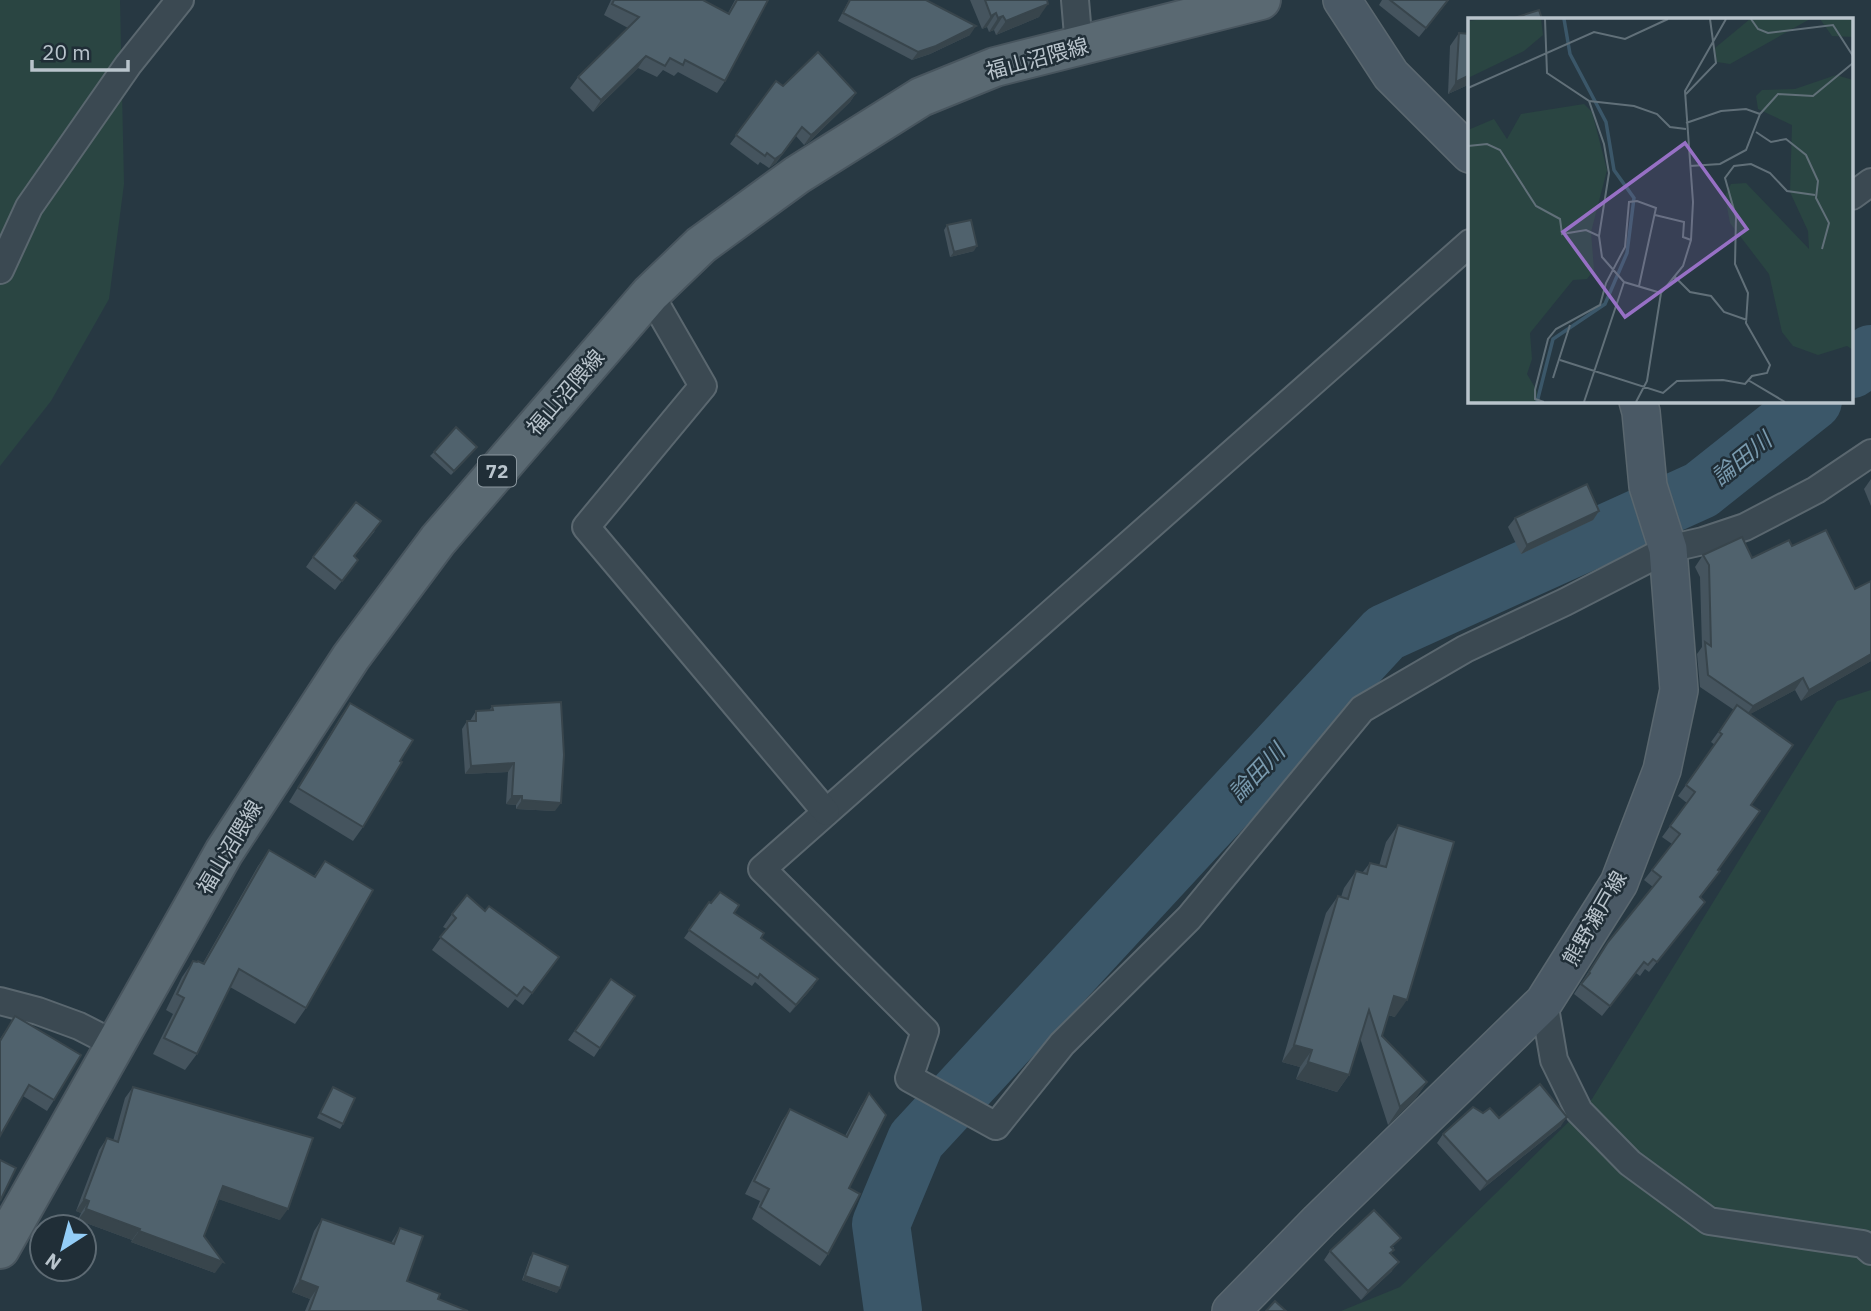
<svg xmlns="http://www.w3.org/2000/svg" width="1871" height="1311" font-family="'IBM Plex Sans','Noto Sans JP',sans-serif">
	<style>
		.green { fill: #2a4542 }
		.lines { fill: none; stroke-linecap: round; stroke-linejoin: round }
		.river { stroke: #3b5769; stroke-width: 58 }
		.street-casing { stroke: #5a676f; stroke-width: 30 }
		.secondary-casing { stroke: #5a676f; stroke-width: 40 }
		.primary-casing { stroke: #48555e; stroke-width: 42 }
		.street { stroke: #3b4952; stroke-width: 26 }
		.secondary { stroke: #4a5965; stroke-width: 37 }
		.primary { stroke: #5a6972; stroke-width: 38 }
		.wall { fill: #45545e }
		.shaded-wall { fill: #38454c }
		.building { fill: #50626d; stroke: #38454c; stroke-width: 2 }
		.labels { text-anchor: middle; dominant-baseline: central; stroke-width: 5; stroke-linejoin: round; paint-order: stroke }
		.shield { fill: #202e37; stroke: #8b979f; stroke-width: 2 }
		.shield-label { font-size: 19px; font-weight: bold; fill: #b9c4cc }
		.street-label { font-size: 21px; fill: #b9c4cc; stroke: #202e37 }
		.water-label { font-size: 23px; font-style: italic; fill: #799aae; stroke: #202e37 }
		.inset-river { fill: none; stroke: #3b5769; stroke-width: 3.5 }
		.inset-road { fill: none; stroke: #617079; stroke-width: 2 }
		.view { fill: #9770c5; fill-opacity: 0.15; stroke: #9770c5; stroke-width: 3.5 }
		.inset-edge { fill: none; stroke: #b9c4cc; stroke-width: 3.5 }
	</style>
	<rect width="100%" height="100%" fill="#273842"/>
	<g class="green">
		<path d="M 0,0 L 120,0 L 124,184 L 109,299 L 51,401 L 0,466 Z"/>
		<path d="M 1871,690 L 1871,1311 L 1341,1311 L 1400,1287 L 1592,1099 L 1837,701 Z"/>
	</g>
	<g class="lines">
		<g class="river">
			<path d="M 1852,369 L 1871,354"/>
			<path d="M 893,1311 L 881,1224 L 916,1140 L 1385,633 L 1701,490 L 1813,401"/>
		</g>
		<g class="street-casing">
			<g id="street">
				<path d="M 1075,0 L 1079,47"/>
				<path d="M 1852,196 L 1871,182"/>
				<path d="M 1470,243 L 762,869 L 925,1031 L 909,1078 L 996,1126 L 1062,1044 L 1189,918 L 1362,709 L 1465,649 L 1565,602 L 1668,549 L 1703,541 L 1745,527 L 1816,490 L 1871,453"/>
				<path d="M 0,270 L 29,207 L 128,65 L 180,0"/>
				<path d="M 650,294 L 703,386 L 586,527 L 826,812"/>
				<path d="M 0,1001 L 38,1011 L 79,1026 L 116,1045"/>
				<path d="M 1544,1002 L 1554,1060 L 1579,1111 L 1630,1163 L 1709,1221 L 1863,1244 L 1871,1251"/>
			</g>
		</g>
		<g class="secondary-casing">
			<g id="secondary">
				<path d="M 1342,0 L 1391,75 L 1470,154"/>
				<path d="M 1231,1311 L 1319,1221 L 1544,1002 L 1619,883 L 1662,770 L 1679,690 L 1668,549 L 1648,486 L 1641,412 L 1638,401"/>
			</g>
		</g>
		<g class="primary-casing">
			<path id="primary" d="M 0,1249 L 224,852 L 351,657 L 438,540 L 650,294 L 701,245 L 797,175 L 921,97 L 995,67 L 1261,0"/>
		</g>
		<use href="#street" class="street"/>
		<use href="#secondary" class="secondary"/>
		<use href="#primary" class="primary"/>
	</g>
	<g class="wall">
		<path d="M 611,0 L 703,0 L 728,13 L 735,0 L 768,0 L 725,81 L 717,93 L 678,72 L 674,76 L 663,70 L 657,77 L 638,68 L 593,112 L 570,88 L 578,77 L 628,28 L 604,15 Z"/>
		<path d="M 849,0 L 926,0 L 970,35 L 930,54 L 912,60 L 838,21 Z"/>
		<path d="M 970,0 L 1047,0 L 1039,17 L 996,35 L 994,30 L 989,32 L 987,27 L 982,29 Z"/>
		<path d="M 1382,0 L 1449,0 L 1419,37 L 1379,5 Z"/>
		<path d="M 1459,33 L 1470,84 L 1448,94 L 1450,46 Z"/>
		<path d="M 776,81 L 783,86 L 856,93 L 850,102 L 809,142 L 804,145 L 796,136 L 776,163 L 769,168 L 760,162 L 758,165 L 730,144 Z"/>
		<path d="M 947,225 L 974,251 L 950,257 L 944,230 Z"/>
		<path d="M 434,452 L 473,452 L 451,475 L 430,456 Z"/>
		<path d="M 1871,479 L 1871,506 L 1864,489 Z"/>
		<path d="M 1599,511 L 1593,520 L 1521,554 L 1508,527 L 1515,518 Z"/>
		<path d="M 375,531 L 354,557 L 358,560 L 335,590 L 306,567 L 313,557 Z"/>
		<path d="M 1792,546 L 1855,589 L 1871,581 L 1871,661 L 1801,701 L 1795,690 L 1750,714 L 1751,805 L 1718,870 L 1720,871 L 1700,898 L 1697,912 L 1649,972 L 1645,969 L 1640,976 L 1636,973 L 1602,1016 L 1574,994 L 1608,942 L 1653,887 L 1644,880 L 1672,844 L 1662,837 L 1687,803 L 1678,796 L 1715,745 L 1711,742 L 1734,710 L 1700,687 L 1697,654 L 1702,647 L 1700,577 L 1695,567 L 1703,555 L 1752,558 Z"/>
		<path d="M 350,703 L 363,827 L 353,841 L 289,802 L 341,716 Z"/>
		<path d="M 492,706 L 555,811 L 516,809 L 516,805 L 506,804 L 508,772 L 465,774 L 462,729 L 467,721 L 470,721 L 476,711 L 489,711 Z"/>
		<path d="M 1398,825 L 1395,1017 L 1388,1015 L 1382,1036 L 1427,1082 L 1415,1099 L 1388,1125 L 1360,1038 L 1349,1075 L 1337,1092 L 1296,1079 L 1300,1067 L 1282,1062 L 1326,913 L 1338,896 L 1341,897 L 1344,888 L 1356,871 L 1362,873 L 1370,863 L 1379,866 L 1386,842 Z"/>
		<path d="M 269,850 L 314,876 L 325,861 L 306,1008 L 295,1024 L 230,987 L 197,1054 L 185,1070 L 153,1054 L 173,1014 L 166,1010 L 182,977 L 193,961 L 203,963 L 258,866 Z"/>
		<path d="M 709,902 L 734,913 L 813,987 L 790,1013 L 755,982 L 752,986 L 684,938 Z"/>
		<path d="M 452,914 L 559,957 L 523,1005 L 515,999 L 508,1008 L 432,950 L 447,929 L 443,927 Z"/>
		<path d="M 611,979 L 635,996 L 594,1057 L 568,1040 Z"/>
		<path d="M 15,1016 L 54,1100 L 47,1111 L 23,1096 L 0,1136 L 0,1039 Z"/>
		<path d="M 133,1087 L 280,1220 L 219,1199 L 204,1236 L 215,1273 L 131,1242 L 132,1240 L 78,1220 L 81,1213 L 76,1211 L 99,1150 L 107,1138 L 113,1141 L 125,1098 Z"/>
		<path d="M 333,1087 L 343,1124 L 340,1129 L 317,1118 Z"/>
		<path d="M 869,1093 L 849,1188 L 828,1254 L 820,1266 L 752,1219 L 760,1201 L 745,1194 L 782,1121 L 790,1109 L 845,1136 L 861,1106 Z"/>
		<path d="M 1483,1113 L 1499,1118 L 1561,1126 L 1480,1191 L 1437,1143 L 1443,1134 Z"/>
		<path d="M 322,1219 L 391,1243 L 400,1228 L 407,1281 L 438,1299 L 468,1311 L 305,1311 L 310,1299 L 292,1292 L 314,1231 Z"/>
		<path d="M 1394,1247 L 1391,1254 L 1392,1271 L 1361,1300 L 1324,1260 L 1330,1251 Z"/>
		<path d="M 533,1253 L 557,1293 L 522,1280 L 530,1257 Z"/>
	</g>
	<g class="shaded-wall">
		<path d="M 1048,4 L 1039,17 L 996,35 L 1006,21 Z"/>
		<path d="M 996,13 L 987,27 L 982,29 L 991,16 Z"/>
		<path d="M 1003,16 L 994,30 L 989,32 L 998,18 Z"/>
		<path d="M 976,26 L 970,35 L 930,54 L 912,60 L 918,52 Z"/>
		<path d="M 646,56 L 638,68 L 593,112 L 601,100 Z"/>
		<path d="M 1470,75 L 1470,84 L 1448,94 L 1456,82 Z"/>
		<path d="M 856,93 L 850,102 L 809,142 L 804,145 L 811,135 Z"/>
		<path d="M 802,127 L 776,163 L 769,168 L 775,159 Z"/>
		<path d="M 977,246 L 974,251 L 950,257 L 954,252 Z"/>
		<path d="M 1599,511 L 1593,520 L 1521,554 L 1527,545 Z"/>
		<path d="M 1871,654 L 1871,661 L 1801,701 L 1809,690 Z"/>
		<path d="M 1803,678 L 1795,690 L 1745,717 L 1753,706 Z"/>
		<path d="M 514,763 L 508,772 L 465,774 L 471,766 Z"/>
		<path d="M 512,796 L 522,796 L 516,805 L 506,804 Z"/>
		<path d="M 522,800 L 561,803 L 555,811 L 516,809 Z"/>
		<path d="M 818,979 L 813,987 L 790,1013 L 796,1005 Z"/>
		<path d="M 1394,996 L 1407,1000 L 1395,1017 L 1382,1013 Z"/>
		<path d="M 1294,1045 L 1312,1050 L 1300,1067 L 1282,1062 Z"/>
		<path d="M 1308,1062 L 1349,1075 L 1337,1092 L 1296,1079 Z"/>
		<path d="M 1427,1082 L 1415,1099 L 1388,1125 L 1400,1107 Z"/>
		<path d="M 1567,1117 L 1561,1126 L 1480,1191 L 1487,1182 Z"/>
		<path d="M 223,1186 L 288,1209 L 280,1220 L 215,1198 Z"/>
		<path d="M 84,1199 L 89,1201 L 81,1213 L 76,1211 Z"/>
		<path d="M 86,1209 L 140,1229 L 132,1240 L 78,1220 Z"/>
		<path d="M 139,1231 L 223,1262 L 215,1273 L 131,1242 Z"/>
		<path d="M 1399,1262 L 1392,1271 L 1361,1300 L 1368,1291 Z"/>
		<path d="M 525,1276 L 560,1288 L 557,1293 L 522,1280 Z"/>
		<path d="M 300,1280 L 318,1287 L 310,1299 L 292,1292 Z"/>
	</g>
	<g class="building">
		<path d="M 614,0 L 703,0 L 729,14 L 737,0 L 768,0 L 725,81 L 685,60 L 683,65 L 670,58 L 665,66 L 646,56 L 601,100 L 578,77 L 639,17 L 612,4 Z"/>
		<path d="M 850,0 L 926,0 L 976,26 L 936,46 L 918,52 L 843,13 Z"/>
		<path d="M 985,0 L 1047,0 L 1048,4 L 1006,21 L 1003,16 L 998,18 L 996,13 L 991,16 Z"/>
		<path d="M 1390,0 L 1448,0 L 1426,28 Z"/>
		<path d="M 1539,10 L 1542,19 L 1511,19 Z"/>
		<path d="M 1459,33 L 1470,34 L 1470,75 L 1456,82 Z"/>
		<path d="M 818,52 L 856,93 L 815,132 L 811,135 L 802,127 L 782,154 L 775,159 L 767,153 L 765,156 L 736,135 L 776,81 L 783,86 Z"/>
		<path d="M 971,220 L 977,246 L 954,252 L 947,225 Z"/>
		<path d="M 456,427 L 477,447 L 454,471 L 434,452 Z"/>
		<path d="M 1587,484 L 1599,511 L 1527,545 L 1515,518 Z"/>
		<path d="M 356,502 L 381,521 L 354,556 L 358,560 L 342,581 L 313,557 Z"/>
		<path d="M 1826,530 L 1855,589 L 1871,581 L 1871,654 L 1809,690 L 1803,678 L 1753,706 L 1708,675 L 1705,642 L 1711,646 L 1709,565 L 1703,555 L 1742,537 L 1752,558 L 1789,540 L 1792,546 Z"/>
		<path d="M 561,702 L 564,755 L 561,803 L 522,800 L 522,796 L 512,796 L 514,763 L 471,766 L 467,721 L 476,721 L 476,711 L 493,710 L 492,706 Z"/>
		<path d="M 350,703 L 413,740 L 400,761 L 402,762 L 363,827 L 298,788 Z"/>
		<path d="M 1737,705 L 1793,745 L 1751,805 L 1760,811 L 1718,870 L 1720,871 L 1700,897 L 1705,902 L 1657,962 L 1653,959 L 1648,965 L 1644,962 L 1610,1006 L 1581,984 L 1590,973 L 1589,972 L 1608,942 L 1661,877 L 1652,870 L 1680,834 L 1670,826 L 1695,792 L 1686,785 L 1722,734 L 1719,732 Z"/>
		<path d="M 1398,825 L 1454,842 L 1407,1000 L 1394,996 L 1382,1036 L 1427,1082 L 1400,1107 L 1369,1010 L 1349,1075 L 1308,1062 L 1312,1050 L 1294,1045 L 1338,896 L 1348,899 L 1356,871 L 1367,874 L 1370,863 L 1386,867 Z"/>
		<path d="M 269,850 L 315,877 L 325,861 L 373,890 L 306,1008 L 239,969 L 197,1054 L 164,1038 L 184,998 L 177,994 L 193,961 L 197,962 L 198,961 L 204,964 Z"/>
		<path d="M 720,892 L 739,905 L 734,913 L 764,933 L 761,938 L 818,979 L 796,1005 L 760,974 L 758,978 L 689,930 L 709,902 L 711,903 Z"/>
		<path d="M 467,895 L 485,911 L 489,906 L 559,957 L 532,993 L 524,987 L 517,996 L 440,937 L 456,918 L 452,914 Z"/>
		<path d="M 611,979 L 635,996 L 600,1048 L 575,1031 Z"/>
		<path d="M 15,1016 L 81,1055 L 54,1100 L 29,1085 L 0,1136 L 0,1041 Z"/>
		<path d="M 1540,1084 L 1567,1117 L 1487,1182 L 1443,1134 L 1473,1107 L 1483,1113 L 1490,1108 L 1499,1118 Z"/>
		<path d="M 133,1087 L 313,1138 L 288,1209 L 223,1186 L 204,1236 L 223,1262 L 139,1231 L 140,1229 L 86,1209 L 89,1201 L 84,1199 L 107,1138 L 118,1142 Z"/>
		<path d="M 333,1087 L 355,1098 L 343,1124 L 320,1113 Z"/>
		<path d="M 869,1093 L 886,1115 L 849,1188 L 860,1194 L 828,1254 L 760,1207 L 769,1189 L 754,1181 L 790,1109 L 847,1137 Z"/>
		<path d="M 0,1160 L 16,1168 L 0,1201 Z"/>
		<path d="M 1374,1210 L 1401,1238 L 1391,1247 L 1394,1250 L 1390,1253 L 1399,1262 L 1368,1291 L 1330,1251 Z"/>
		<path d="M 322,1219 L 394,1244 L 400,1228 L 423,1236 L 407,1281 L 440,1294 L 438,1299 L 468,1311 L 309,1311 L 318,1287 L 300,1280 Z"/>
		<path d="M 533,1253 L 568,1266 L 560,1288 L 525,1276 Z"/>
		<path d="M 1275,1301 L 1286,1311 L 1266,1311 Z"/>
	</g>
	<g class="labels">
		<rect class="shield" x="478" y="455.5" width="38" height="31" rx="5"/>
		<g class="shield-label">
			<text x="497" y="471">72</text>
		</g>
		<g class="street-label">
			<text transform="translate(1037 58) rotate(-15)">福山沼隈線</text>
			<text transform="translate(565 392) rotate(-49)">福山沼隈線</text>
			<text transform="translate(229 847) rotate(-59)">福山沼隈線</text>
			<text transform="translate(1594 918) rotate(-60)">熊野瀬戸線</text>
		</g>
		<g class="water-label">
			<text transform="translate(1741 458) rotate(-39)">論田川</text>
			<text transform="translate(1256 772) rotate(-47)">論田川</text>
		</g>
	</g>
	<g transform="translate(1468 18)">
		<rect width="385" height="385" fill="#273842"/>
		<path d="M 15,1 L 73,1 L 75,17 L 56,33 L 0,60 L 0,3 ZM 282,1 L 342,1 L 262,46 L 249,44 L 247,30 ZM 352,1 L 385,1 L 385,19 L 364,18 ZM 368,57 L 385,62 L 385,332 L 379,328 L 350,337 L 325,328 L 314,314 L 301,256 L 262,205 L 257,178 L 263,166 L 278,165 L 341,231 L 340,213 L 322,174 L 324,107 L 290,91 L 288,78 L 294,72 L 327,71 ZM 116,86 L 124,94 L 139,152 L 123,214 L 126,252 L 119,261 L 105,262 L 62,315 L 64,341 L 59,356 L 69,373 L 69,384 L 0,384 L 0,112 L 26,101 L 39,121 L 53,96 Z" fill="#2a4542"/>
		<path class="inset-river" d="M 69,384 L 85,321 L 137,286 L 159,235 L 166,180 L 146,152 L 138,104 L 102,36 L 96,1"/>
		<path class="inset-road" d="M 77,1 L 79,55 L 121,83 L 136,126 L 141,155 L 131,218 L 134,239 L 156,264 L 193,275M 283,1 L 290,11 L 300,15 L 365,7 L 385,38M 0,70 L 126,14 L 157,21 L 200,1M 218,76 L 248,45 L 242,1M 121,83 L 166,88 L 189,96 L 202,109 L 218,111M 218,105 L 253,93 L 278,91 L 292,96 L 310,76 L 345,78 L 385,45M 288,114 L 303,124 L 318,121 L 338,137 L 350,163 L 348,180 L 361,205 L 354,231M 0,128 L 19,126 L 32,132 L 68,188 L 92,201 L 94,216 L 118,212 L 131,218M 222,148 L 252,146 L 278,132 L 292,96M 187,197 L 216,204 L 215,219 L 223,222M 207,259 L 222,274 L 243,278 L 256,294 L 279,302M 92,342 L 195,375 L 209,363 L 255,362 L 277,366 L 284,358 L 299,355 L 302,347 L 278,305 L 280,275 L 267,246 L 268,199 L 257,160 L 266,148 L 283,146 L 302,155 L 319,173 L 347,177M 85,360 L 102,307M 280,362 L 317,384M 76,384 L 67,381 L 67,372 L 80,321 L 88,311 L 132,287 L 138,265 L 157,229 L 161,184 L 169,183 L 188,190 L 171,268M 116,384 L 156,264M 168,384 L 179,363 L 193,275 L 215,248 L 223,222 L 225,184 L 217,73 L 258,1"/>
		<path class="view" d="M 217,125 L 279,211 L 157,299 L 95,214 Z"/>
		<rect width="385" height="385" class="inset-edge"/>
	</g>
	<g transform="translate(63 1248) rotate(216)"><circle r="33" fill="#202e37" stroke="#5d6a73" stroke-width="2"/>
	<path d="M0-5L12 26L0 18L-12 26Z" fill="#93cdf7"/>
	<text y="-10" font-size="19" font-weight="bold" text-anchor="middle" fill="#b9c4cc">N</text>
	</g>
	<path d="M32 60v10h96v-10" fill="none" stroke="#b9c4cc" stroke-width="3.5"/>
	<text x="42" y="60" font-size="21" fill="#b9c4cc" stroke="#202e37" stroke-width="5" paint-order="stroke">20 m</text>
</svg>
